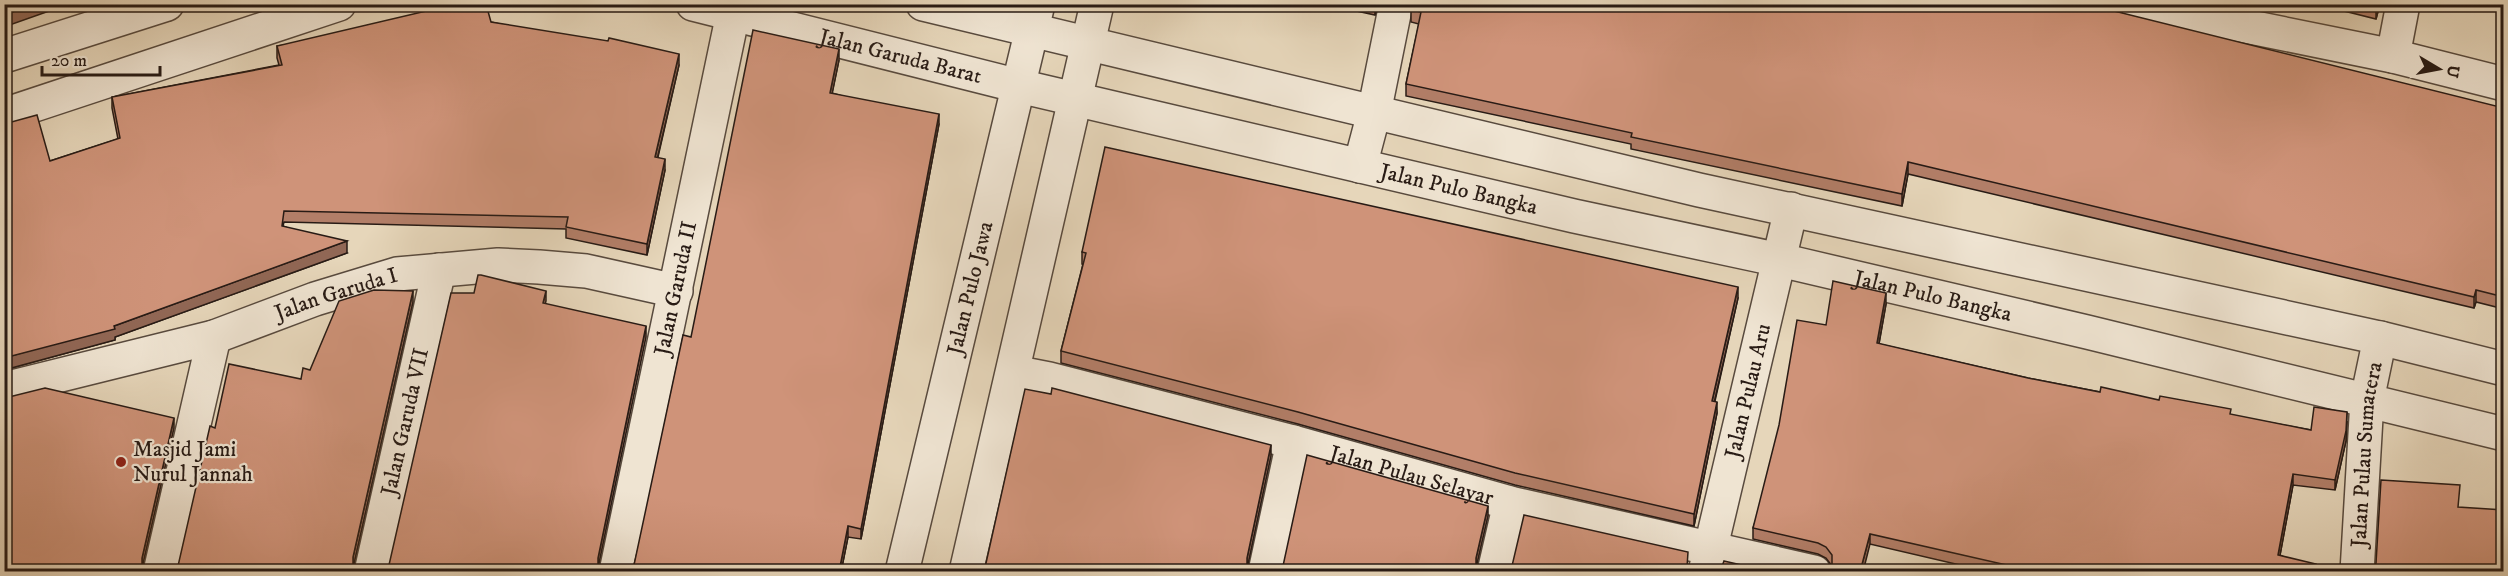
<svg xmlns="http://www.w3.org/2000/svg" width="2508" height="576" font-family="'IM FELL DW Pica',serif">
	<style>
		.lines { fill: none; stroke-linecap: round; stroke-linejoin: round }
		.minor-casing { stroke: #584a3e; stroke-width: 36 }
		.minor { stroke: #efe4d2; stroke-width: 33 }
		.wall { fill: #b27e68; stroke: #281b15; stroke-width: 1.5 }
		.shaded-wall { fill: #916755; stroke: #281b15; stroke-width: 1.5 }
		.building { fill: #cf9379; stroke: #281b15; stroke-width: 1.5 }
		.poi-dot { fill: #8f2418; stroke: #efe4d2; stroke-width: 2 }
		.labels { text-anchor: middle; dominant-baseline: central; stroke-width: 4.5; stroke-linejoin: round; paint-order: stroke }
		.street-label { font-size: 22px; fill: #281b15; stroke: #efe4d2 }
		.poi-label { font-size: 22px; fill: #281b15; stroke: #efe4d2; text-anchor: start }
	</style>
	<rect width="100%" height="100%" fill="#e6d6ba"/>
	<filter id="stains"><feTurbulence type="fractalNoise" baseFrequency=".00333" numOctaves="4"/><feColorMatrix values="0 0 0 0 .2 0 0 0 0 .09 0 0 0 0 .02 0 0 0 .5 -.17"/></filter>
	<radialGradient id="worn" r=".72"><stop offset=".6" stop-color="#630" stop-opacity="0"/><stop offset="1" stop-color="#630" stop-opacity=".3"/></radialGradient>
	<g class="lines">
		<g class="minor-casing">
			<g id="minor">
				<path id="s1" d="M 693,4 L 1019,86 L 1574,216 L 1780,260 L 2087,332 L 2504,434"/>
				<path d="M 923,4 L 1699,190 L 2380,338 L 2504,369"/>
				<path d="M 2137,4 L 2393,56 L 2504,84"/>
				<path d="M 4,56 L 167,4"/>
				<path d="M 2393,56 L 2403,4"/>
				<path d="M 4,115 L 339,4"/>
				<path d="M 1360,166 L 1374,113 L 1396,4"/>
				<path id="s2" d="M 1013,372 L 1049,379 L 1293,442 L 1510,503 L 1814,572"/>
				<path id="s3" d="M 4,389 L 214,337 L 315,299 L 397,274 L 498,265 L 539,267 L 586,271 L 676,291"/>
				<path d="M 160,572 L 214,337"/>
				<path id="s4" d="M 371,572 L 439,270"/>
				<path id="s5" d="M 616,572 L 735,4"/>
				<path id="s6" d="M 902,572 L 1038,4"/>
				<path d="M 966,572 L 1097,4"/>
				<path d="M 1265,572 L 1293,442"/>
				<path d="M 1494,572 L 1510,503"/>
				<path id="s7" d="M 1705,572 L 1791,209"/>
				<path id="s8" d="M 2357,572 L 2367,400 L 2380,338"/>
			</g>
		</g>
		<use href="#minor" class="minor"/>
	</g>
	<g class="wall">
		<path d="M 1325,4 L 1378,4 L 1375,15 Z"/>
		<path d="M 2316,4 L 2380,4 L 2376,19 Z"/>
		<path d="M 2479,4 L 2504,4 L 2504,11 Z"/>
		<path d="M 1411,10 L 2504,108 L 2504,309 L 2476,302 L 2474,308 L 1908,174 L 1902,206 L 1631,149 L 1631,144 L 1406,96 L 1406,84 L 1419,24 L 1411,22 Z"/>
		<path d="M 491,22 L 679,65 L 658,157 L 665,170 L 647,255 L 566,238 L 566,229 L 284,222 L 283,226 L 347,253 L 115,337 L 115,340 L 4,370 L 4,124 L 50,161 L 118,139 L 112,108 L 112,97 L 279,65 L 277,58 L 277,46 Z"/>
		<path d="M 839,60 L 832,93 L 939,124 L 861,539 L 848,537 L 841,572 L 631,572 L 634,565 L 691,337 Z"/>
		<path d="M 1082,252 L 1738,298 L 1715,401 L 1717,413 L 1694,526 L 1515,485 L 1298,424 L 1061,363 L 1061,351 L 1083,264 L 1082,264 Z"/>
		<path d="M 1886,304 L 1879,344 L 2028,378 L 2100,392 L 2311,430 L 2347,422 L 2346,441 L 2335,490 L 2293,485 L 2280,555 L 2316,572 L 1990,572 L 1870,544 L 1832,566 L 1826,558 L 1818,554 L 1753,539 L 1753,528 L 1826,325 Z"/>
	</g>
	<g class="shaded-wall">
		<path d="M 34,4 L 69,4 L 4,27 L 4,15 Z"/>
		<path d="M 1375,4 L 1378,4 L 1375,15 Z"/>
		<path d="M 2377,4 L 2380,4 L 2376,19 L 2376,9 Z"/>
		<path d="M 839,49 L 839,60 L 830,104 L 830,93 Z"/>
		<path d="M 679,54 L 679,65 L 655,168 L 655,157 Z"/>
		<path d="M 939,114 L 939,124 L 861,539 L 861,529 Z"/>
		<path d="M 665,159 L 665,170 L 647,255 L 647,244 Z"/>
		<path d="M 1908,162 L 1908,174 L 1902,206 L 1902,194 Z"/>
		<path d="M 347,241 L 347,253 L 115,337 L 115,340 L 4,370 L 4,358 L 114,326 Z"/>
		<path d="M 1738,287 L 1738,298 L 1712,412 L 1712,401 Z"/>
		<path d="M 2476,290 L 2476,302 L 2474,308 L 2474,297 Z"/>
		<path d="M 413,291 L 413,302 L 353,568 L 353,557 Z"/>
		<path d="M 546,291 L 546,301 L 543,313 L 543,303 Z"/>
		<path d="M 1886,293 L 1886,304 L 1877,354 L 1877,343 Z"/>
		<path d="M 646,326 L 646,337 L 598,568 L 598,558 Z"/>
		<path d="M 1717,402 L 1717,413 L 1694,526 L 1694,514 Z"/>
		<path d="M 2347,412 L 2346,441 L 2335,490 L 2335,480 Z"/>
		<path d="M 174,418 L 174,428 L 142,568 L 142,558 Z"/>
		<path d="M 1271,445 L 1271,456 L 1247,569 L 1247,558 Z"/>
		<path d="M 2293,474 L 2293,485 L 2278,566 L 2278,555 Z"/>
		<path d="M 1488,506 L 1488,516 L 1476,568 L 1476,558 Z"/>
		<path d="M 848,526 L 848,537 L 841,572 L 839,572 Z"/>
		<path d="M 1870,534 L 1870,544 L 1863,572 L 1860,572 Z"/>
	</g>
	<g class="building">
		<path d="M 4,4 L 34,4 L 4,15 Z"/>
		<path d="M 456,4 L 486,4 L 491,22 L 608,41 L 609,38 L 679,54 L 655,157 L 665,159 L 647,244 L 566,227 L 568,217 L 284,211 L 282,226 L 347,241 L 114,326 L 115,329 L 4,358 L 6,345 L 4,346 L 4,124 L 37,115 L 50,161 L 120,138 L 112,97 L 282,65 L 277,46 Z"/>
		<path d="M 1412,4 L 2086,4 L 2504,108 L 2504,297 L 2476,290 L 2474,297 L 1908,162 L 1902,194 L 1631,137 L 1632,133 L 1406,84 L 1421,12 L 1411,10 Z"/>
		<path d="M 2360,4 L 2377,4 L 2376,9 Z"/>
		<path d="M 753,30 L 839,49 L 830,93 L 939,114 L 861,529 L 848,526 L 839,572 L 631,572 L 634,565 L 683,335 L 691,337 Z"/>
		<path d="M 1105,147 L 1738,287 L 1712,401 L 1717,402 L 1694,514 L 1515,473 L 1298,412 L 1061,351 L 1086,253 L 1082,252 Z"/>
		<path d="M 478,275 L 481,275 L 546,291 L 543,303 L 646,326 L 598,558 L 598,567 L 601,572 L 386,572 L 389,565 L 451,293 L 474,293 Z"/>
		<path d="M 1833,281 L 1886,293 L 1877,343 L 2028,378 L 2100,392 L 2101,387 L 2159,400 L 2160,396 L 2231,409 L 2230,414 L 2311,430 L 2314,407 L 2347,412 L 2346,431 L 2335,480 L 2293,474 L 2278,555 L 2316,564 L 2314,572 L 2037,572 L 1870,534 L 1860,572 L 1829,572 L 1832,565 L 1832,555 L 1826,547 L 1818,543 L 1753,528 L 1779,425 L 1797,320 L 1826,325 Z"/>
		<path d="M 374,290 L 413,291 L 353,557 L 353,566 L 356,572 L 175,572 L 178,566 L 210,426 L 215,428 L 229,364 L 301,379 L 303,368 L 310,370 L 339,301 Z"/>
		<path d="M 45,388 L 174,418 L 142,558 L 142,566 L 145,572 L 4,572 L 4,396 L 9,397 Z"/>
		<path d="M 1052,388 L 1271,445 L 1247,558 L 1247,566 L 1250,572 L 984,572 L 1025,389 L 1051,394 Z"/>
		<path d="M 1307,455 L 1488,506 L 1476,558 L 1476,567 L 1479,572 L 1280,572 L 1283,566 Z"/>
		<path d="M 2381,480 L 2460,485 L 2458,507 L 2504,510 L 2504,572 L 2373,572 L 2376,563 Z"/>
		<path d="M 1524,515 L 1688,552 L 1687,567 L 1690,572 L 1509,572 L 1512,566 Z"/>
		<path d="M 1724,561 L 1772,572 L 1720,572 Z"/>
	</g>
	<circle class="poi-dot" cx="121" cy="462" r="6"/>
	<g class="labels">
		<g class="street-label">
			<text stroke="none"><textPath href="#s1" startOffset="214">Jalan Garuda Barat</textPath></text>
			<text stroke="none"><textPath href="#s1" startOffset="788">Jalan Pulo Bangka</textPath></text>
			<text stroke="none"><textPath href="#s5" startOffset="290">Jalan Garuda II</textPath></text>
			<text stroke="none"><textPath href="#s6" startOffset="292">Jalan Pulo Jawa</textPath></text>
			<text stroke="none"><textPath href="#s3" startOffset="346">Jalan Garuda I</textPath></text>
			<text stroke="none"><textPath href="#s1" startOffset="1274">Jalan Pulo Bangka</textPath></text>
			<text stroke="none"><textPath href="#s7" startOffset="186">Jalan Pulau Aru</textPath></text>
			<text stroke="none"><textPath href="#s4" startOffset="154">Jalan Garuda VII</textPath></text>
			<text stroke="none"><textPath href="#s8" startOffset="118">Jalan Pulau Sumatera</textPath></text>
			<text stroke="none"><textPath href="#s2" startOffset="412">Jalan Pulau Selayar</textPath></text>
		</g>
		<g class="poi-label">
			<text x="133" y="449">Masjid Jami<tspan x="133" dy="25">Nurul Jannah</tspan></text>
		</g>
	</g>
	<rect width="2508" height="576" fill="none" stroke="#e6d6ba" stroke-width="24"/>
	<rect x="6" y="6" width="2496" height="564" fill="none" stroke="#281b15" stroke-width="3"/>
	<rect x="12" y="12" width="2484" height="552" fill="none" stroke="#281b15" stroke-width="1.5"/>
	<g transform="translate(2439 69) rotate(100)" stroke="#efe4d2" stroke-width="4.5" paint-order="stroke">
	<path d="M0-4.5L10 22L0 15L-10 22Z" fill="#281b15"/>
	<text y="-9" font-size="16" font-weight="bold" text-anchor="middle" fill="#281b15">U</text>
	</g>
	<path d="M42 66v9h118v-9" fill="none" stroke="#281b15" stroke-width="3"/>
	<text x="51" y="66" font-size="18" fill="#281b15" stroke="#efe4d2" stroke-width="4.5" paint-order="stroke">20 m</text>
	<rect width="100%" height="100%" filter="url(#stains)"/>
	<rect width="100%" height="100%" fill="url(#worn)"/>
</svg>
